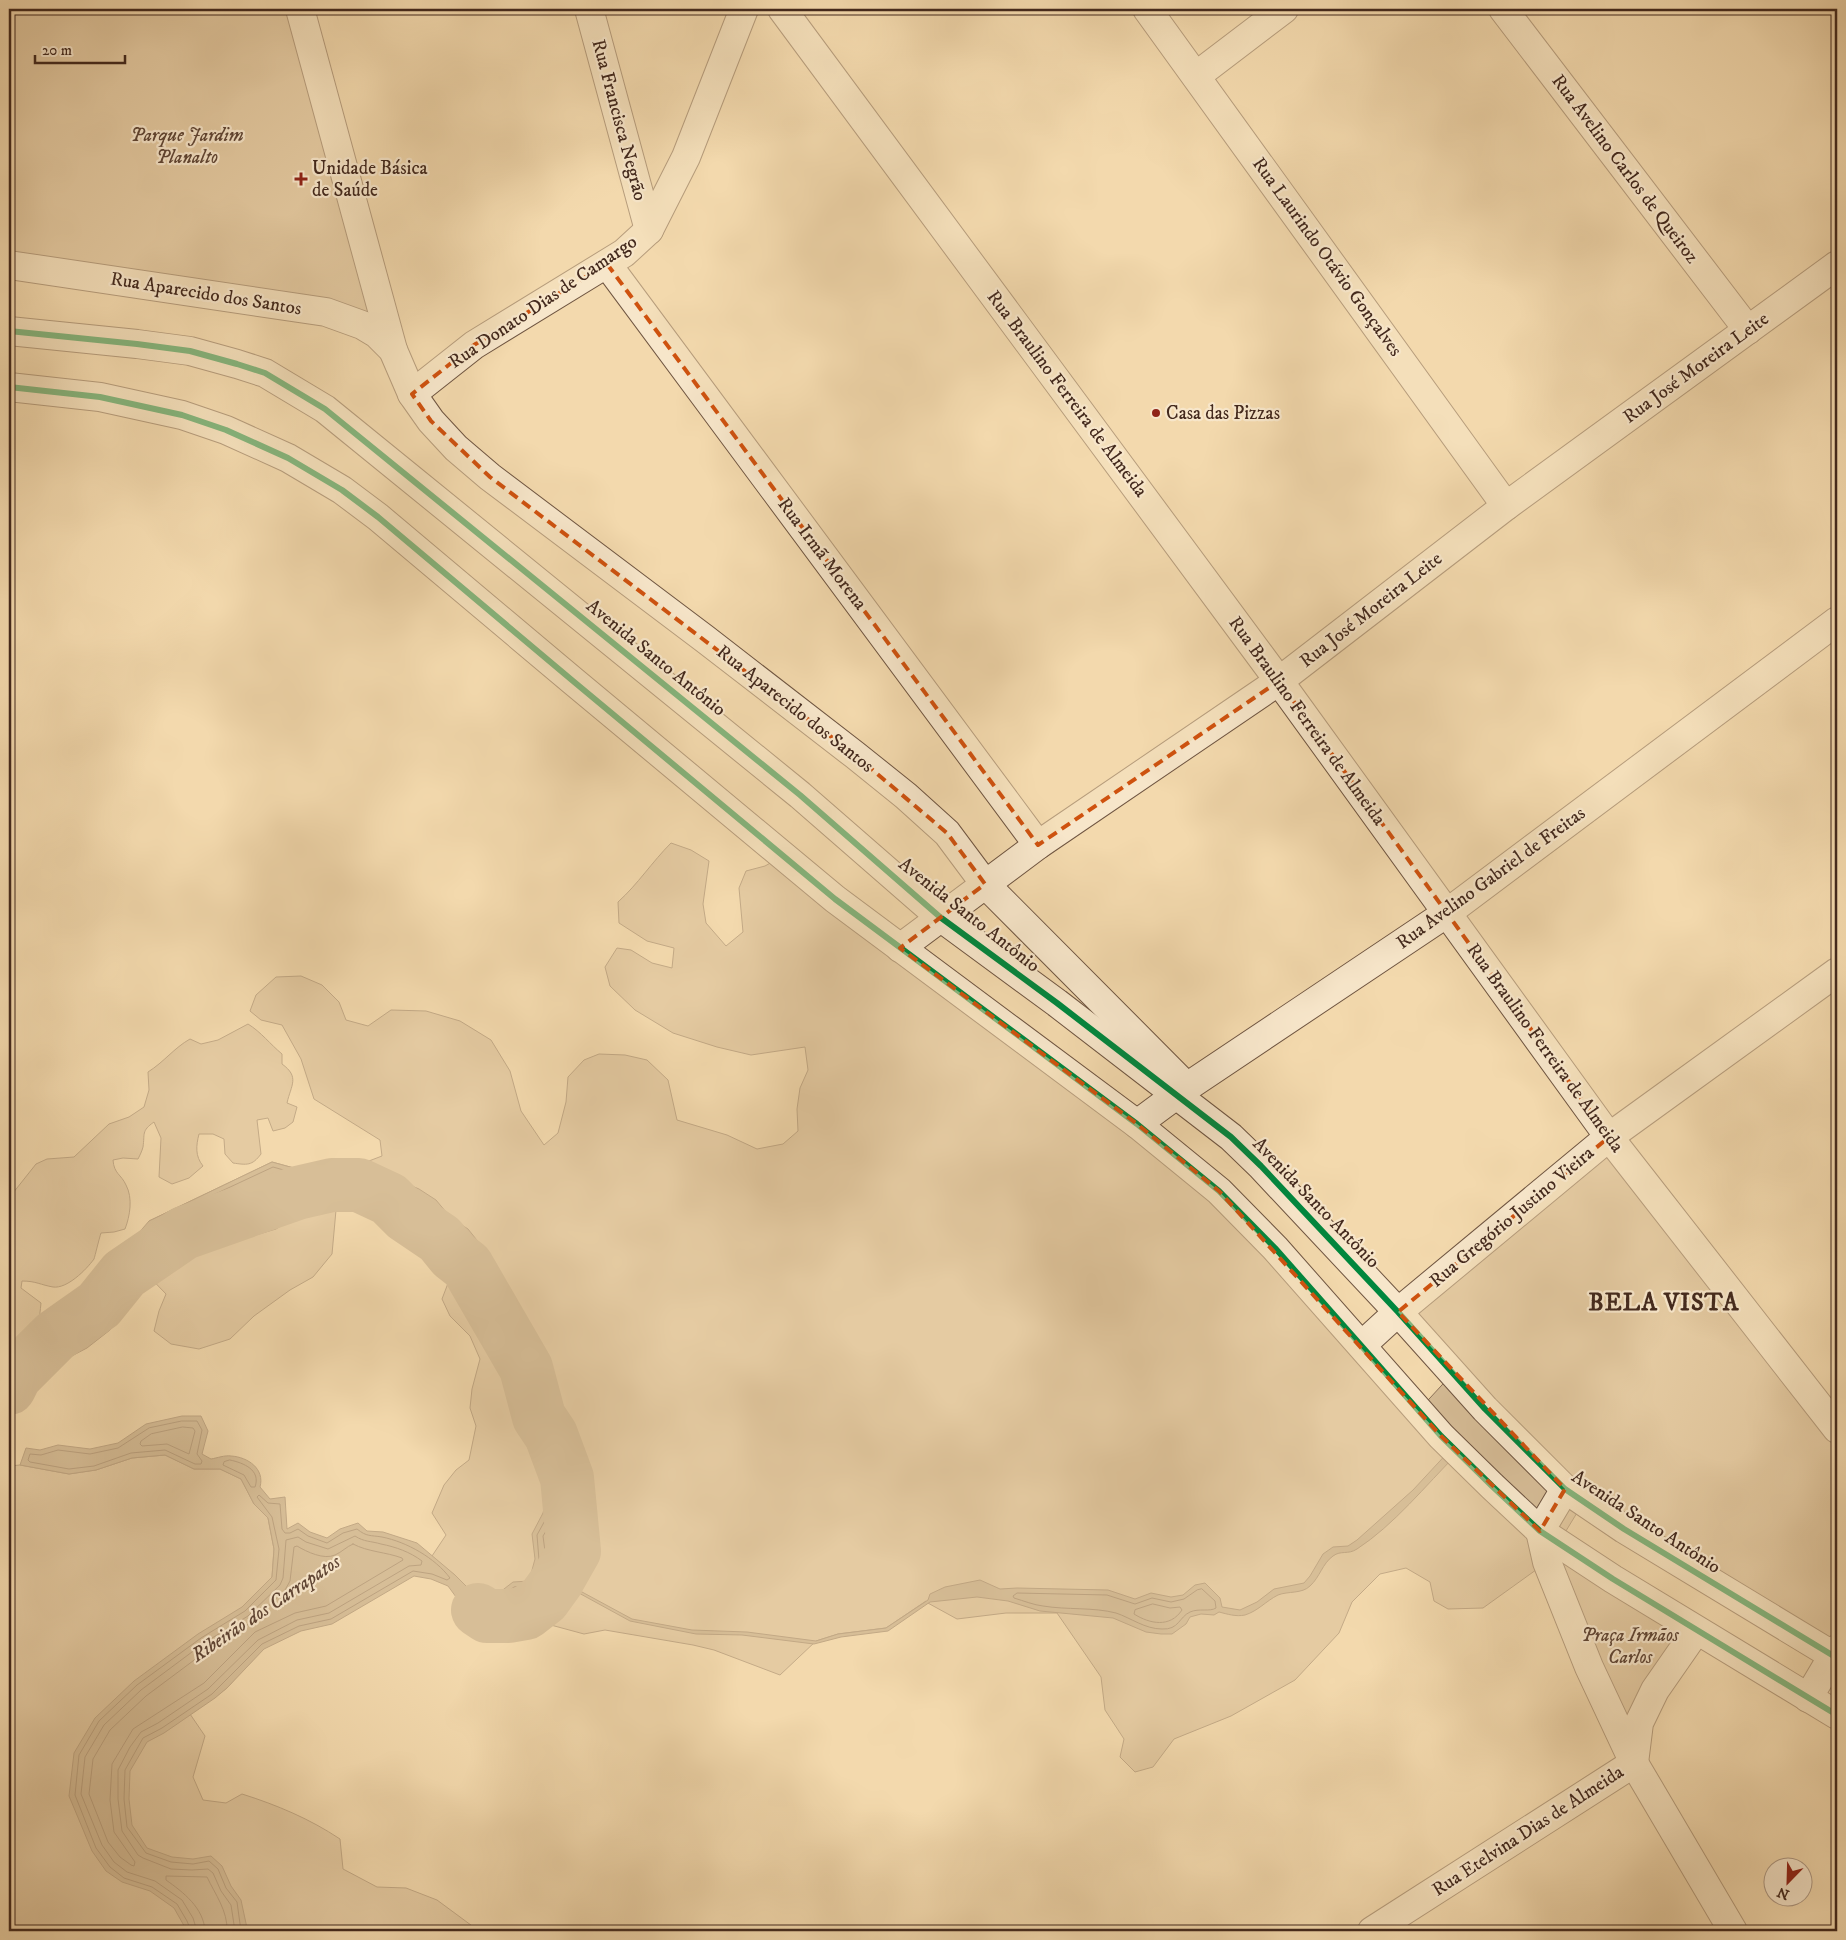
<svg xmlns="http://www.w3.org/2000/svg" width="1846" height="1940" font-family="'IM FELL DW Pica',serif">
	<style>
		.green { fill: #d5bb95; stroke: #8c7259 }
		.water { fill: #b79d7c; stroke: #896f56 }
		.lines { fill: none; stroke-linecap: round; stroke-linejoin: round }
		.shore { stroke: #7d634c; stroke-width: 1 }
		.river { stroke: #b79d7c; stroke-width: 54 }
		.minor-casing { stroke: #6f5541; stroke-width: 30 }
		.tertiary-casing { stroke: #6f5541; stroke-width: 30 }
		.minor { stroke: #f7e6ca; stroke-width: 28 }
		.tertiary { stroke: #f7e6ca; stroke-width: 28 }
		.cycleway-casing { stroke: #f7e6ca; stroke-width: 9 }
		.cycleway { stroke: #00873e; stroke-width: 6 }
		.marked { fill: none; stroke: #cf520f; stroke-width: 4; stroke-dasharray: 10 6; stroke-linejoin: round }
		.poi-dot { fill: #8f2418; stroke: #f7e6ca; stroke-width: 2 }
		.labels { text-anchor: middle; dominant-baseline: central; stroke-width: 4.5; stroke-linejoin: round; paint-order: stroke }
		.street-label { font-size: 19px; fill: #43291d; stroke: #f7e6ca }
		.park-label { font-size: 19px; font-style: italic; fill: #604635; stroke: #f7e6ca }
		.poi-label { font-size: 19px; fill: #43291d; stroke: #f7e6ca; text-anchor: start }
		.water-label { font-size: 20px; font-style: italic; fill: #604635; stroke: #f7e6ca }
		.district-label { font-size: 24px; font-weight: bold; letter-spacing: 1px; fill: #43291d; stroke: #f7e6ca }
	</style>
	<rect width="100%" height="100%" fill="#f3d9ad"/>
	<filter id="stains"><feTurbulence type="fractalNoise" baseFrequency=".004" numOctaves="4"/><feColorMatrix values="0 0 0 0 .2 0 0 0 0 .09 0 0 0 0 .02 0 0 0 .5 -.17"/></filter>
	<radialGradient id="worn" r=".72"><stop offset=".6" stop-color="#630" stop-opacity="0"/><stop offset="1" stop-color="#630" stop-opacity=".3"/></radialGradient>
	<g class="green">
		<path d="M 9,9 L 293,9 L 379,327 L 9,258 Z"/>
		<path d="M 671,843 L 691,850 L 709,861 L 703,904 L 706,923 L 726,946 L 743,932 L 739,888 L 746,871 L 765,866 L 783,856 L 1137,1124 L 1418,1411 L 1453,1373 L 1398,1312 L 1609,1137 L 1837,1429 L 1837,1649 L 1583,1503 L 1558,1544 L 1696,1631 L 1634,1763 L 1547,1562 L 1483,1608 L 1448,1609 L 1434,1601 L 1430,1582 L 1406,1568 L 1380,1574 L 1352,1602 L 1339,1633 L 1295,1680 L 1231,1716 L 1174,1739 L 1153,1767 L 1135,1772 L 1120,1757 L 1124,1739 L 1105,1710 L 1101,1677 L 1057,1613 L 1006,1613 L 957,1619 L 926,1602 L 926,1601 L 886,1628 L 838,1634 L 816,1641 L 780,1675 L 714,1650 L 693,1645 L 605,1630 L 584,1634 L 525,1618 L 473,1593 L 455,1575 L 430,1559 L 446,1535 L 432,1513 L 444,1485 L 456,1470 L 469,1460 L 476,1426 L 470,1408 L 472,1389 L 480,1359 L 470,1336 L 450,1316 L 442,1299 L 450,1278 L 453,1254 L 440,1239 L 406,1216 L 389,1199 L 360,1185 L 337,1199 L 332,1254 L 313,1277 L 290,1290 L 254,1316 L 230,1339 L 199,1349 L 171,1344 L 154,1331 L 159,1311 L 166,1294 L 138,1265 L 149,1221 L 272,1162 L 312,1173 L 340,1172 L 382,1156 L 380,1140 L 314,1099 L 301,1059 L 282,1025 L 261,1020 L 250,1011 L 256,995 L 276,977 L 301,976 L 322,985 L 339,1002 L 346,1020 L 368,1026 L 391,1010 L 426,1011 L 460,1021 L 491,1040 L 510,1071 L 521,1111 L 544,1145 L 558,1133 L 566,1102 L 568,1077 L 584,1060 L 599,1054 L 625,1055 L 647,1060 L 668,1080 L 677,1120 L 727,1135 L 757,1149 L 783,1144 L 798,1131 L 797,1109 L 800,1088 L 808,1070 L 805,1047 L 751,1055 L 717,1047 L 673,1033 L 635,1010 L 610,986 L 605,967 L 617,948 L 631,950 L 652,963 L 672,968 L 674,948 L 647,941 L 619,923 L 618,902 C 638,884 652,862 671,843 Z"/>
		<path d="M 248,1024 C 261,1032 270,1044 282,1054 L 282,1064 C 300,1077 291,1085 287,1103 L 297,1107 L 293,1122 L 285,1128 L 273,1131 L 268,1118 L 257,1120 L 261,1154 C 252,1166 247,1165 233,1163 L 225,1154 L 224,1139 L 213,1134 L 199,1134 C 196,1146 195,1156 203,1166 L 189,1178 L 172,1184 L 159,1177 L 161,1138 L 154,1122 C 141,1131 145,1134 143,1147 C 142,1151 140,1155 138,1159 L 123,1158 L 113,1160 C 114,1174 121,1174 126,1185 C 133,1198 130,1216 125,1229 L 114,1232 L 101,1233 C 99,1239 95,1256 94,1259 C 86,1270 67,1289 53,1287 C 41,1285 36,1281 22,1281 L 21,1288 L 41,1303 C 38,1335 35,1336 9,1354 L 9,1198 L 36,1164 L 47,1159 L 74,1157 L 109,1124 L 129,1117 L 144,1107 L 149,1090 L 148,1072 C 164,1062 174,1048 190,1039 L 201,1044 L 218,1040 Z"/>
		<path d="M 165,1455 L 194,1469 L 220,1469 L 241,1479 L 254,1504 L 268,1518 L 274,1549 L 272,1577 L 242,1607 L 241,1672 L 227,1688 L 190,1714 L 205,1736 L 193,1777 L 203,1800 L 226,1803 L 242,1794 C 277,1805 310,1819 340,1839 L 343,1869 L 377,1887 L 406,1888 L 437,1900 L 479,1931 L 9,1931 L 9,1466 L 20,1465 L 69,1474 L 96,1470 L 132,1458 Z"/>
	</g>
	<path class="water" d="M 272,1162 L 312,1173 L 340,1172 L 361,1164 L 419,1189 L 436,1200 L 451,1218 L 468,1229 L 484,1249 L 493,1270 L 522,1316 L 536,1353 L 545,1386 L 560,1411 L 588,1478 L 588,1492 L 579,1503 L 579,1520 L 574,1551 L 558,1579 L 632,1619 L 692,1630 L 747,1632 L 816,1641 L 838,1634 L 886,1628 L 928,1600 L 930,1594 L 945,1587 L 980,1580 L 1000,1589 L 1017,1588 L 1108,1590 L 1135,1599 L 1151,1593 L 1171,1597 L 1183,1595 L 1195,1585 L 1205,1583 L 1220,1598 L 1222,1607 L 1240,1610 L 1257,1602 L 1274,1589 L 1304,1583 L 1310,1576 L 1323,1554 L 1333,1547 L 1348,1546 L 1357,1540 L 1413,1490 L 1451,1449 L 1457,1454 C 1426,1485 1394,1525 1357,1549 C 1348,1555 1341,1550 1333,1556 C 1322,1564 1320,1577 1310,1586 C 1302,1594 1288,1591 1278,1595 C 1266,1601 1258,1611 1245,1615 C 1236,1617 1227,1614 1219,1612 L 1214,1615 L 1201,1614 L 1190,1617 L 1186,1624 L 1172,1634 L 1161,1634 L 1146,1632 L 1113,1618 L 1040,1611 L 1008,1601 L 977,1597 L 930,1602 L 888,1631 L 841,1637 L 814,1644 L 742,1635 L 696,1634 L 630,1621 L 557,1581 L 544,1599 L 517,1626 L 490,1634 L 475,1623 L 448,1586 L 431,1579 L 414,1576 L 332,1624 L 301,1631 L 264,1649 L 227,1688 L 215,1698 L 164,1733 L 147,1742 L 130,1771 L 129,1799 L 132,1825 L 147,1848 L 172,1857 L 193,1859 L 211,1856 L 222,1866 L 231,1886 L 241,1900 L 247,1928 L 245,1931 L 187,1931 L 174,1908 L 150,1891 L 122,1882 L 106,1871 L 92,1851 L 69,1796 L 74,1753 L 95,1718 L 134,1681 L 198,1634 L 242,1607 L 272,1577 L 274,1549 L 268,1518 L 254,1504 L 241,1479 L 220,1469 L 194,1469 L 165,1455 L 132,1458 L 96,1470 L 69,1474 L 20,1465 L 26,1448 L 40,1450 L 58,1445 L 90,1449 L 118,1443 L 146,1424 L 182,1416 L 201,1416 L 208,1431 L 202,1454 L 211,1459 C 217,1458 225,1455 231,1456 C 248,1457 265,1469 260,1487 L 270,1499 L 285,1497 L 287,1529 L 298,1523 L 310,1532 L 327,1538 L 340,1529 L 358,1523 L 367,1531 L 383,1532 L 417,1543 L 455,1575 L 473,1593 L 495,1596 L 513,1582 L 529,1581 L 535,1559 L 532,1534 L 543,1513 L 547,1497 L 543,1475 L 539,1417 L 526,1368 L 467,1266 L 453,1255 L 440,1239 L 406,1216 L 389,1199 L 359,1185 L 315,1215 L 291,1219 L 276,1229 L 259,1234 L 232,1236 L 208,1232 L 184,1233 L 124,1274 L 115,1290 L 123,1315 L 110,1330 L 87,1348 L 66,1359 L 27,1399 L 9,1407 L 9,1366 L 60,1310 L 112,1264 L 149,1221 Z"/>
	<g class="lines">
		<g class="shore">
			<path d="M 273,1174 L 287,1177 L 310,1185 L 332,1183 L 335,1186 L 311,1204 L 287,1209 L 271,1219 L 257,1223 L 232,1225 L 208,1221 L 182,1222 L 179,1221 L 180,1218 Z"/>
			<path d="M 274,1182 L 309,1192 L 310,1195 L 308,1198 L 285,1202 L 268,1212 L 256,1215 L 232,1217 L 213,1213 L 214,1210 Z"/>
			<path d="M 407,1197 C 418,1198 428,1208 435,1216 L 434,1219 L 431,1219 L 413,1208 L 407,1200 Z"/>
			<path d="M 173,1221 L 176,1223 L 175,1226 L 154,1241 L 150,1240 L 150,1237 L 156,1230 Z"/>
			<path d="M 97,1303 L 101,1311 C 94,1321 76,1338 63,1338 L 63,1334 L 74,1323 Z"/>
			<path d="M 9,1369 L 14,1368 L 64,1313 L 116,1267 L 152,1225 L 196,1203 L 273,1167 L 312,1178 L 341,1177 L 362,1170 L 417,1193 L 433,1204 L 447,1222 L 464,1233 L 479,1252 L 489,1272 L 518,1318 L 533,1362 L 531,1364 L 528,1363 L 470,1263 L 456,1251 L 443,1235 L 409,1212 L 393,1195 L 359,1180 L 314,1210 L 289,1215 L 273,1225 L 258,1229 L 232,1231 L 208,1227 L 182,1229 L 121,1270 L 110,1290 L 117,1314 L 106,1326 L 85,1344 L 63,1356 L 24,1395 L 9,1401"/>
			<path d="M 9,1376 L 19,1372 L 68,1318 L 99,1290 L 103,1290 L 109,1314 L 81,1339 L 58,1351 L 21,1390 L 9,1395"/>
			<path d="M 539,1391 L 542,1392 L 555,1413 L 575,1461 L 583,1479 L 583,1490 L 575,1502 L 574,1519 L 569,1549 L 554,1578 L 540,1596 L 514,1622 L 491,1628 L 478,1619 L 460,1592 L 463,1590 L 472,1598 L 495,1601 L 514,1587 L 532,1584 L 539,1560 L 537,1535 L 548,1515 L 552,1497 L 548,1474 L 544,1416 L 538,1394 Z"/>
			<path d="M 182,1421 L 197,1421 L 202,1430 L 197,1454 L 202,1461 L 201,1464 L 195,1464 L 165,1450 L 131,1453 L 94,1466 L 69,1469 L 30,1462 L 28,1460 L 30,1454 L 41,1455 L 58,1450 L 90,1454 L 118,1448 L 149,1428 Z"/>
			<path d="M 183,1427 L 193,1428 L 195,1431 L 189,1454 L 167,1444 L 142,1446 L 140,1444 L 141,1441 L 151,1434 Z"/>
			<path d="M 553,1429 L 555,1430 L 576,1480 L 576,1489 L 568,1501 L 568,1519 L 564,1547 L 548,1575 L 545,1577 L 543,1575 L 546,1559 L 543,1536 L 554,1518 L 558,1498 L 551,1431 Z"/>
			<path d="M 230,1460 C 244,1463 261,1470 255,1487 L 251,1487 L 244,1475 L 223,1465 L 224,1462 Z"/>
			<path d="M 353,1544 C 368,1552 386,1552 402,1558 L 403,1560 L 326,1606 L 295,1613 L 255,1632 L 204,1683 L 133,1729 L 112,1764 L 110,1800 L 114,1832 L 135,1862 L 134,1866 L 131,1865 L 120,1857 L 108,1842 L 89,1794 L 93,1759 L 110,1730 L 146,1696 L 209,1649 L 252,1622 L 285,1590 L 290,1581 L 294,1547 L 297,1546 C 307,1552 324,1560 335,1555 C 342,1552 346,1547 353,1544 Z"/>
			<path d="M 1202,1589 L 1215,1601 L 1216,1608 C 1210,1612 1199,1608 1190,1612 C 1179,1617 1179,1630 1162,1629 C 1145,1629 1131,1618 1116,1613 C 1093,1607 1067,1610 1043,1606 C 1034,1605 1024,1601 1014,1598 L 1013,1596 L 1017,1593 L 1107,1595 L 1135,1604 L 1152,1598 L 1171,1602 L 1184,1599 L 1197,1590 Z"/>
			<path d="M 530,1592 L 531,1596 L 511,1616 L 492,1621 L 483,1615 L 479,1609 L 481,1606 L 497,1607 L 517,1593 Z"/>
			<path d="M 1153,1604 L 1170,1608 L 1180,1607 L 1182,1610 C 1170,1628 1150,1624 1134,1614 L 1135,1610 Z"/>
			<path d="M 191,1931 L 187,1921 L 177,1904 L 152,1887 L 124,1878 L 110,1867 L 96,1848 L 75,1795 L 79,1755 L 99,1721 L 137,1685 L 201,1638 L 245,1611 L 276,1580 L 279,1549 L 272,1517 L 257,1497 L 259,1495 L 268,1503 L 280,1504 L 282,1529 L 285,1533 L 290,1533 L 298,1529 L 308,1536 L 327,1543 L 343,1533 L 357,1529 C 367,1537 370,1535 382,1537 C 407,1542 435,1558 450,1578 L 447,1580 L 432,1574 L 413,1571 L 331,1619 L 299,1626 L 262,1644 L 212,1694 L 162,1728 L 143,1738 L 125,1770 L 124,1799 L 127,1827 L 146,1853 L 171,1862 L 193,1864 L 209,1861 L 218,1869 L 226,1888 L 237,1902 L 241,1931"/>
			<path d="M 197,1931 L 193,1918 L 182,1900 L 155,1881 L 127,1872 L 114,1862 L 102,1845 L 81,1794 L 85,1757 L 104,1725 L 141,1690 L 204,1643 L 248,1616 L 280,1585 L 283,1578 L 286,1540 L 298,1537 L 306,1542 L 328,1549 L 355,1536 C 364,1542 371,1541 381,1544 C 396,1547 410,1552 422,1561 L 421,1565 L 409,1566 L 329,1613 L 297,1620 L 258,1640 L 208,1689 L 158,1723 L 141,1732 L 130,1747 L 118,1770 L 118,1799 L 122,1831 L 138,1855 L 143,1858 L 171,1869 L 192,1870 L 208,1869 L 213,1873 L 221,1891 L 231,1905 L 235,1931"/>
			<path d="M 205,1931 C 204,1908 183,1892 166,1880 L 166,1876 L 207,1877 C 215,1894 228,1911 227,1931"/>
		</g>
		<path class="river" d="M 9,1388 L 15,1376 L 55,1336 L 99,1305 L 124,1274 L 184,1233 L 297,1193 L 332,1185 L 359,1185 L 389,1199 L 406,1216 L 440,1239 L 453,1255 L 467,1266 L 526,1368 L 539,1417 L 551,1435 L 567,1478 L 574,1551 L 557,1581 L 544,1599 L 526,1613 L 509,1616 L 487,1616 L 478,1610"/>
		<g class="minor-casing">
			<g id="minor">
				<path d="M 300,9 L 393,350"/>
				<path d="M 589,9 L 649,230"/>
				<path d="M 782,9 L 1279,681 L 1609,1137 L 1837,1429"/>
				<path d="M 1147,9 L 1506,506"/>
				<path d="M 1503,9 L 1748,330"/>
				<path d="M 1196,76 L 1284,9"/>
				<path d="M 607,264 L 1038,845"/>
				<path d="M 9,265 L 326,312 L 362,325 L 377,334 L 393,350 L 412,394 L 431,421 L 456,448 L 490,477 L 705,639 L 855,755 L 906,796 L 947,833 L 985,884 L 1187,1087"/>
				<path d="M 412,394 L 474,345 L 624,253 L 649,230 L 686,157 L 744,9"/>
				<path d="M 900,948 L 1038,845 L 1279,681 L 1506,506 L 1837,265"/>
				<path d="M 1137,1124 L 1187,1087 L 1447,913 L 1837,621"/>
				<path d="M 1362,1345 L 1398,1312 L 1609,1137 L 1837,972"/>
				<path d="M 1565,1489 L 1540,1531 L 1547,1562 L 1589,1667 L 1634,1763 L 1733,1931"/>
				<path d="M 1808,1698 L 1837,1649"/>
				<path d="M 1372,1931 L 1634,1763 L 1639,1723 L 1655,1690 L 1696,1631"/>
			</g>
		</g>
		<g class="tertiary-casing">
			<g id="tertiary">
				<path d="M 9,331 L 137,344 L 190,351 L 237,364 L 265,373 L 325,409 L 800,795 L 940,917 L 1057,1003 L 1231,1137 L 1261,1166 L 1398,1312 L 1485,1409 L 1565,1489 L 1624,1529 L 1837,1658"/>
				<path d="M 9,387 L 100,397 L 182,415 L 226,430 L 288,458 L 342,490 L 378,517 L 573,681 L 835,899 L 1137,1124 L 1219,1191 L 1275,1248 L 1441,1436 L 1492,1486 L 1540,1531 L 1613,1579 L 1837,1715"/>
			</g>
		</g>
		<use href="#minor" class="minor"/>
		<use href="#tertiary" class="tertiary"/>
		<g class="cycleway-casing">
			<g id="cycleway">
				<path d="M 9,331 L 137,344 L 190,351 L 237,364 L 265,373 L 325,409 L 800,795 L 940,917 L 1057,1003 L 1231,1137 L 1261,1166 L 1398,1312 L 1485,1409 L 1565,1489 L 1624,1529 L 1837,1658"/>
				<path d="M 9,387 L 100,397 L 182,415 L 226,430 L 288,458 L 342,490 L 378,517 L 573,681 L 835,899 L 1137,1124 L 1219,1191 L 1275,1248 L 1441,1436 L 1492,1486 L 1540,1531 L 1613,1579 L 1837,1715"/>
			</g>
		</g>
		<use href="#cycleway" class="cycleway"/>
	</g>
	<path d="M0 0H1846V1940H0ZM 607,264 L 1038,845 L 1279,681 L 1609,1137 L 1398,1312 L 1565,1489 L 1540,1531 L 1441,1436 L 1219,1191 L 1137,1124 L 900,948 L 985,884 L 947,833 L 855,755 L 490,477 L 431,421 L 412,394 L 474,345 Z" fill="#f3d9ad" fill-opacity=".55" fill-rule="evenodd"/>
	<path class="marked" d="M 607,264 L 1038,845 L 1279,681 L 1609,1137 L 1398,1312 L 1565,1489 L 1540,1531 L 1441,1436 L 1219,1191 L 1137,1124 L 900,948 L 985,884 L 947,833 L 855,755 L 490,477 L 431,421 L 412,394 L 474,345 Z"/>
	<g class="poi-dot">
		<path d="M298.5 171.5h5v5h5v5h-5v5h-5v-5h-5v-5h5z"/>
		<circle cx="1156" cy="413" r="5"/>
	</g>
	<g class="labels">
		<g class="street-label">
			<text transform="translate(619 120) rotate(75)">Rua Francisca Negrão</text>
			<text transform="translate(1625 169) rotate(53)">Rua Avelino Carlos de Queiroz</text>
			<text transform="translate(1327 257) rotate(54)">Rua Laurindo Otávio Gonçalves</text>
			<text transform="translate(206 294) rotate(9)">Rua Aparecido dos Santos</text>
			<text transform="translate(543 302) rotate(-34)">Rua Donato Dias de Camargo</text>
			<text transform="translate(1696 368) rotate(-36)">Rua José Moreira Leite</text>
			<text transform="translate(1067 394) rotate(53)">Rua Braulino Ferreira de Almeida</text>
			<text transform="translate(822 554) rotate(53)">Rua Irmã Morena</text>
			<text transform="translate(1371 610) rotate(-38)">Rua José Moreira Leite</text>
			<text transform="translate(656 658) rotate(39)">Avenida Santo Antônio</text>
			<text transform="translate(795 709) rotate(38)">Rua Aparecido dos Santos</text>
			<text transform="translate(1307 721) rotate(54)">Rua Braulino Ferreira de Almeida</text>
			<text transform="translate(1491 878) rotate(-36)">Rua Avelino Gabriel de Freitas</text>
			<text transform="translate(969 915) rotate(38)">Avenida Santo Antônio</text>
			<text transform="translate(1545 1048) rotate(54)">Rua Braulino Ferreira de Almeida</text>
			<text transform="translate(1316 1203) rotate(46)">Avenida Santo Antônio</text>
			<text transform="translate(1512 1217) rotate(-40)">Rua Gregório Justino Vieira</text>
			<text transform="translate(1646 1522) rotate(33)">Avenida Santo Antônio</text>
			<text transform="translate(1528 1831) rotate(-33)">Rua Etelvina Dias de Almeida</text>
		</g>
		<g class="park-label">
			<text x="187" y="135">Parque Jardim<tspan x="187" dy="22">Planalto</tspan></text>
			<text x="1630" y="1635">Praça Irmãos<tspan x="1630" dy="22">Carlos</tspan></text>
		</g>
		<g class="poi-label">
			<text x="312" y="168">Unidade Básica<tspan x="312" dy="22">de Saúde</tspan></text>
			<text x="1166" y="413">Casa das Pizzas</text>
		</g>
		<g class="water-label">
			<text transform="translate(266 1609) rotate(-34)">Ribeirão dos Carrapatos</text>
		</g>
		<g class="district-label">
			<text x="1664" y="1303">BELA VISTA</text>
		</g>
	</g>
	<rect width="1846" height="1940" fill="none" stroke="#f3d9ad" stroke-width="30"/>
	<rect x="10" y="10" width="1826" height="1920" fill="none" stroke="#43291d" stroke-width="2.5"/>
	<rect x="15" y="15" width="1816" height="1910" fill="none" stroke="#43291d"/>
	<g transform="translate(1788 1882) rotate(203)"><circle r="24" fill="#f7e6ca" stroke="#af9a85"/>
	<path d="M0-4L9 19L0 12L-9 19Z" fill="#8f2418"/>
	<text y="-8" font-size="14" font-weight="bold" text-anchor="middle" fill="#43291d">N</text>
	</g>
	<path d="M35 55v8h90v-8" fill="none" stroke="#43291d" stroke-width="2.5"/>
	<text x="42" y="55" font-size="15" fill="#43291d" stroke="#f7e6ca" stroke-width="4" paint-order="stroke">20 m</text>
	<rect width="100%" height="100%" filter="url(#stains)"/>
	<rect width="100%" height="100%" fill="url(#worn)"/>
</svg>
